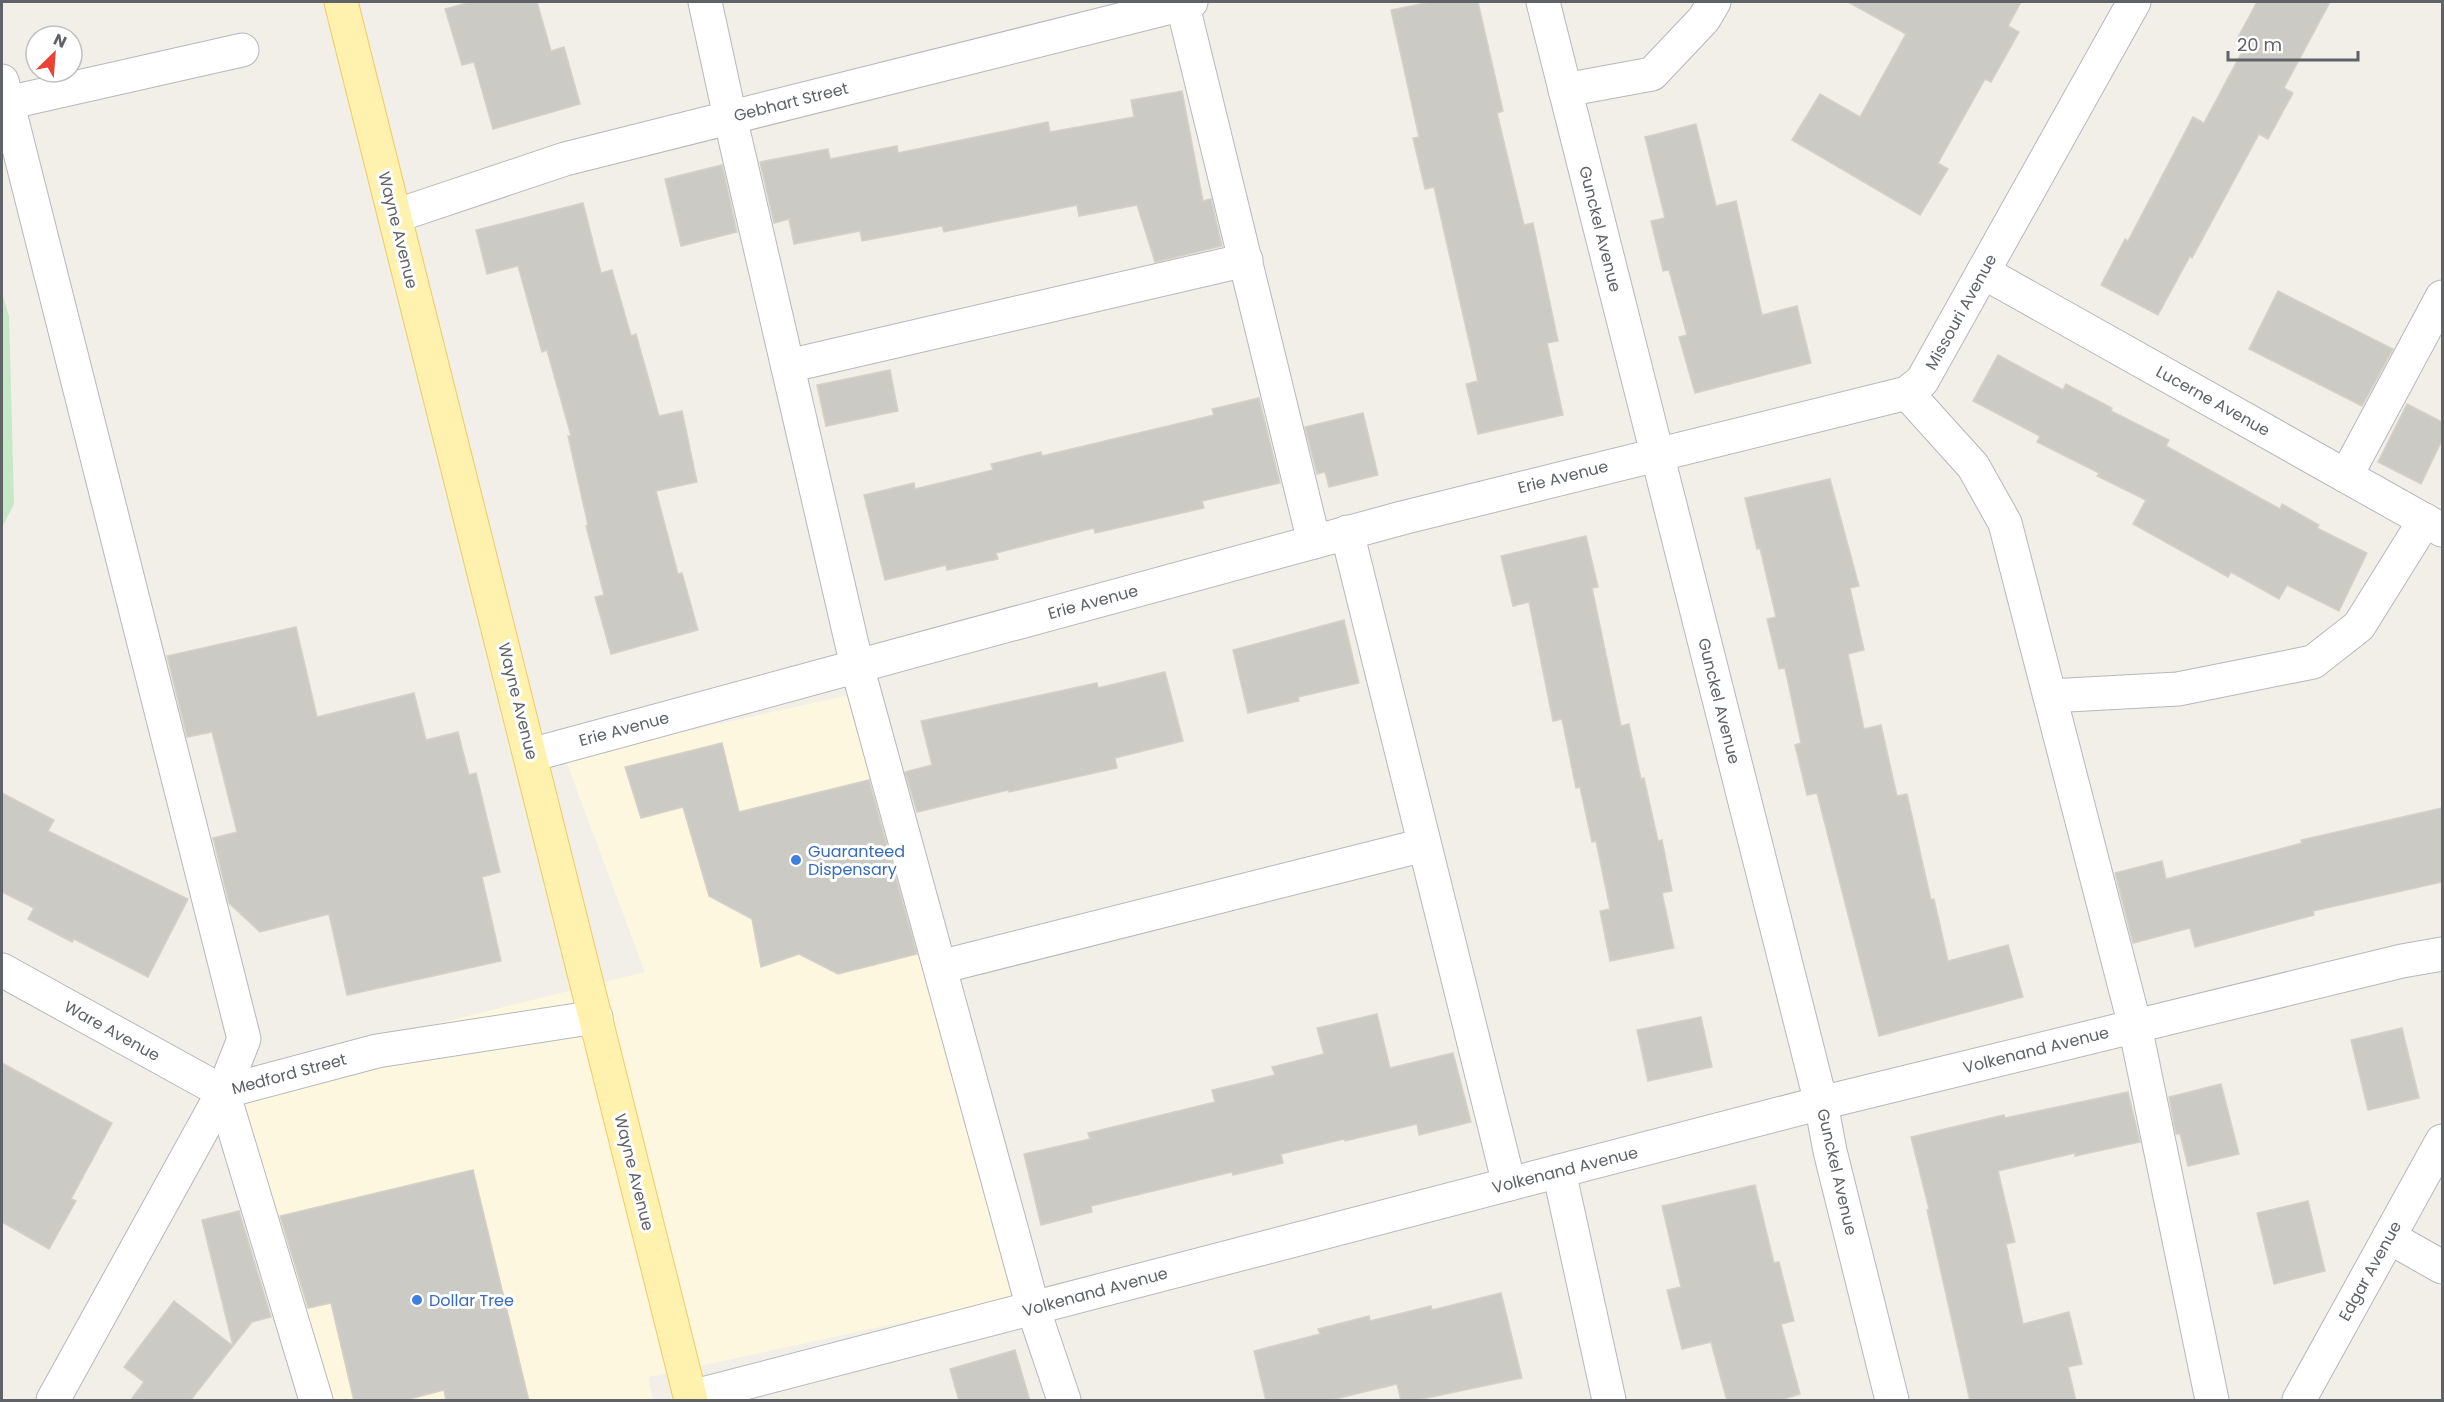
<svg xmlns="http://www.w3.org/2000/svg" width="2444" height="1402" font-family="Poppins,sans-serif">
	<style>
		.commercial { fill: #fef7e0 }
		.green { fill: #c5e8c5 }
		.building { fill: #cccac5; stroke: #d6d1c6; stroke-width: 1.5 }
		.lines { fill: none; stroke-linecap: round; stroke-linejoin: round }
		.minor-casing { stroke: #b5b8bc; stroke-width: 35 }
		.major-casing { stroke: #f2c960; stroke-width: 35 }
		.minor { stroke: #fff; stroke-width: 33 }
		.major { stroke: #fff2af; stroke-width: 33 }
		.shop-dot { fill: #3f7fe0; stroke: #fff; stroke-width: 2 }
		.labels { text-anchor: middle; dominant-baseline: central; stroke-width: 6; stroke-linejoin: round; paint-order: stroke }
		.street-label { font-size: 16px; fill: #5f6368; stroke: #fff }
		.shop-label { font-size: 16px; fill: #366cbe; stroke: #fff; text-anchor: start }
	</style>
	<rect width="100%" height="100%" fill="#f1efe8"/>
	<path class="commercial" d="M 854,694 L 1014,1298 L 648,1377 L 653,1400 L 314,1400 L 235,1074 L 645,972 L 565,758 Z"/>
	<path class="green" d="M 2,293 L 9,316 L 14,504 L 2,527 Z"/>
	<g class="building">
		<path d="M 470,2 L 537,2 L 551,51 L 564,47 L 580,104 L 493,129 L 474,62 L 462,65 L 445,9 Z"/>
		<path d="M 1430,2 L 1478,2 L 1503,111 L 1497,113 L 1524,225 L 1533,223 L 1558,341 L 1547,343 L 1563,415 L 1478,434 L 1466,384 L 1478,381 L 1434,187 L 1425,189 L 1413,138 L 1419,137 L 1391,10 Z"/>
		<path d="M 1848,2 L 2021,2 L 2008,26 L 2019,32 L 1991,82 L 1985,79 L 1938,163 L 1948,169 L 1920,215 L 1792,140 L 1820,94 L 1860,117 L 1906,34 Z"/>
		<path d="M 2257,2 L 2330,2 L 2284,88 L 2293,93 L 2268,139 L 2259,134 L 2192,258 L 2190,256 L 2158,315 L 2101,285 L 2125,239 L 2128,241 L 2193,117 L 2204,123 L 2245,46 L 2236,41 Z"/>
		<path d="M 1182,91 L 1203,201 L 1211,199 L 1222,246 L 1155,262 L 1137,205 L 1079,216 L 1077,205 L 944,232 L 942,226 L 862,241 L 860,231 L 794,244 L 789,219 L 774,223 L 760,162 L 828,149 L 830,159 L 897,146 L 898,153 L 1048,122 L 1050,132 L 1134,117 L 1131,100 Z"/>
		<path d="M 1696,124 L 1716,206 L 1736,201 L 1762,315 L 1797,306 L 1811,363 L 1695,393 L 1679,337 L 1687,335 L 1669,270 L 1663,271 L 1651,221 L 1665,218 L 1645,137 Z"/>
		<path d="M 722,165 L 737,232 L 681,246 L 665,179 Z"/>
		<path d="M 583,203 L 601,273 L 612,270 L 631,336 L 636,334 L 659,416 L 682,411 L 697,482 L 656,491 L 678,574 L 682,573 L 698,630 L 611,654 L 595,597 L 604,595 L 586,526 L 588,525 L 568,436 L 571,436 L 547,350 L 542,352 L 518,266 L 487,274 L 476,230 Z"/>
		<path d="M 2278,291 L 2393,349 L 2362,406 L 2249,349 Z"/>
		<path d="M 1998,355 L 2063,390 L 2066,384 L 2112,408 L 2111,411 L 2169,440 L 2166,446 L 2280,509 L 2282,504 L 2319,525 L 2317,528 L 2367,553 L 2339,611 L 2287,585 L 2279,599 L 2231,572 L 2228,577 L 2133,524 L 2146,500 L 2097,476 L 2099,473 L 2037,442 L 2040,436 L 1973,401 Z"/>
		<path d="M 890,370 L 898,411 L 826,426 L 817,385 Z"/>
		<path d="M 1259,398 L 1280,483 L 1202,501 L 1204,508 L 1095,533 L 1094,528 L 996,553 L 998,559 L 947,570 L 946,565 L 885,580 L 864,495 L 914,483 L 915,489 L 993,470 L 991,464 L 1041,452 L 1042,456 L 1214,415 L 1212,409 Z"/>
		<path d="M 2407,404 L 2442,422 L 2442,440 L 2421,484 L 2378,462 Z"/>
		<path d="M 1363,413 L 1378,475 L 1329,487 L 1325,472 L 1317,474 L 1305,427 Z"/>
		<path d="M 1830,479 L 1859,586 L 1850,588 L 1864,650 L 1848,654 L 1864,729 L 1881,725 L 1897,796 L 1907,794 L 1931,900 L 1934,899 L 1948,961 L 2008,945 L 2023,997 L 1879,1036 L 1817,793 L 1807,795 L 1795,745 L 1801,743 L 1785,668 L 1779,669 L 1767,619 L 1776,617 L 1760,548 L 1757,549 L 1745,498 Z"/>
		<path d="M 1586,536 L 1598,587 L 1592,588 L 1621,726 L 1629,724 L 1641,779 L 1644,778 L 1658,841 L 1662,840 L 1672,891 L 1662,893 L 1674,948 L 1610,961 L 1600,911 L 1610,909 L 1596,841 L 1592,842 L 1580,787 L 1576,788 L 1562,719 L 1553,721 L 1529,602 L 1513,606 L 1501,556 Z"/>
		<path d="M 1344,620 L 1359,683 L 1298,697 L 1299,701 L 1248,713 L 1233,650 Z"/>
		<path d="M 296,627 L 317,717 L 414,693 L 426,740 L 458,732 L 469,775 L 476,773 L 500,872 L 482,877 L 501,961 L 347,995 L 329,914 L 260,932 L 229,903 L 213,838 L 237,832 L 212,732 L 187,737 L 167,656 Z"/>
		<path d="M 1165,672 L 1183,741 L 1115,758 L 1117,768 L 1009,792 L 1008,790 L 917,812 L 905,772 L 932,765 L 921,721 L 1097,683 L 1098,688 Z"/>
		<path d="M 722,743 L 739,812 L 869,780 L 917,954 L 838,974 L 799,954 L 761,967 L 752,919 L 709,896 L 683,807 L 641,818 L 625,767 Z"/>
		<path d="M 2,793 L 54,820 L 48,831 L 188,899 L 148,977 L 74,939 L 72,942 L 28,919 L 34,908 L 2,892 Z"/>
		<path d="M 2442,808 L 2442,882 L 2313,911 L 2314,915 L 2195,947 L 2190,928 L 2133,943 L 2115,873 L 2162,861 L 2166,879 L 2302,843 L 2301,840 Z"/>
		<path d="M 1377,1014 L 1390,1068 L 1453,1053 L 1471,1122 L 1419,1135 L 1417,1124 L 1345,1141 L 1344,1139 L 1281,1154 L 1283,1163 L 1233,1175 L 1232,1172 L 1091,1206 L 1092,1212 L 1041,1225 L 1024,1154 L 1090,1139 L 1088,1133 L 1215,1102 L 1212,1090 L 1275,1075 L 1272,1067 L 1324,1054 L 1317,1028 Z"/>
		<path d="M 1701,1017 L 1712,1067 L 1648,1081 L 1637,1030 Z"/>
		<path d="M 2402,1028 L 2419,1098 L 2368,1110 L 2351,1040 Z"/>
		<path d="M 2,1063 L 112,1123 L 71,1199 L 76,1201 L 49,1249 L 2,1222 Z"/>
		<path d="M 2221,1084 L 2239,1154 L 2188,1166 L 2180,1134 L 2176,1134 L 2169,1097 Z"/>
		<path d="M 2128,1092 L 2140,1142 L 2075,1156 L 2075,1153 L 1998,1171 L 2015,1242 L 2006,1244 L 2023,1324 L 2069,1312 L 2082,1364 L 2068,1367 L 2076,1401 L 1970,1401 L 1927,1210 L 1929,1209 L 1911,1137 L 2004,1115 L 2005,1118 Z"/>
		<path d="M 473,1170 L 529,1401 L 446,1401 L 444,1390 L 402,1401 L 354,1401 L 331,1303 L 308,1308 L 280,1216 Z"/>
		<path d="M 1755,1185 L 1774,1263 L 1779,1262 L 1794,1321 L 1781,1324 L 1800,1394 L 1777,1401 L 1727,1401 L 1711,1342 L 1682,1349 L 1667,1290 L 1681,1287 L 1662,1206 Z"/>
		<path d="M 2308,1201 L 2325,1271 L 2274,1284 L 2257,1213 Z"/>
		<path d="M 239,1211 L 271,1317 L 252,1322 L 233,1346 L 202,1220 Z"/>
		<path d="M 1501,1293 L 1522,1378 L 1412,1401 L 1401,1401 L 1397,1384 L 1327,1401 L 1266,1401 L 1254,1351 L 1320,1334 L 1318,1329 L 1369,1316 L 1370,1321 L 1431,1306 L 1432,1310 Z"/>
		<path d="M 174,1301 L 233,1346 L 190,1401 L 130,1401 L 144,1382 L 124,1367 Z"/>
		<path d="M 1015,1350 L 1030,1401 L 959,1401 L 950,1369 Z"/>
	</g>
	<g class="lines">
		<g class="minor-casing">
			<g id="minor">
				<path d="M 705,2 L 730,117 L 857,666 L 1033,1308 L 1064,1400"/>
				<path d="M 1182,2 L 1314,542"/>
				<path d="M 1543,2 L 1821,1103 L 1830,1151 L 1892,1400"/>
				<path d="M 2,81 L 244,1039 L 223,1092 L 316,1400"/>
				<path d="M 1565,90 L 1652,74 L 1704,19 L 1714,2"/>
				<path d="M 7,103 L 242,50"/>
				<path d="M 395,216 L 565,159 L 1191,2"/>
				<path d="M 1983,272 L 2442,530"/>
				<path d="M 788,366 L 1246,260"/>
				<path d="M 1907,393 L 1973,466 L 2005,523 L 2135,1026 L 2212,1400"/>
				<path d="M 2346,476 L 2442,297"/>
				<path d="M 1347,532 L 1509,1184"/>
				<path d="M 2050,696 L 2178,689 L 2313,662 L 2359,626 L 2425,520"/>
				<path d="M 531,755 L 1402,518 L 1907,393 L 1922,381 L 2134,2"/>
				<path d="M 940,967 L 1424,845"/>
				<path d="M 2,970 L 223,1092"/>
				<path d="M 1559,1171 L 1609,1400"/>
				<path d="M 2389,1237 L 2442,1267"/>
				<path d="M 691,1397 L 1821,1103 L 2402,961 L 2442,954"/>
				<path d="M 53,1400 L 223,1092 L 377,1051 L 596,1017"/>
				<path d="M 2299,1400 L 2442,1141"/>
			</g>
		</g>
		<g class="major-casing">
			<path id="major" d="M 341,2 L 691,1400"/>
		</g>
		<use href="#minor" class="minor"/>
		<use href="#major" class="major"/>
	</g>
	<g class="shop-dot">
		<circle cx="796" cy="860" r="6"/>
		<circle cx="417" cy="1300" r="6"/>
	</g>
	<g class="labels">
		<g class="street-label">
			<text transform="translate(791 102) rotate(-14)">Gebhart Street</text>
			<text transform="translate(1600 229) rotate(76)">Gunckel Avenue</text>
			<text transform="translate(398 230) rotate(76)">Wayne Avenue</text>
			<text transform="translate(1961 312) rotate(-61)">Missouri Avenue</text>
			<text transform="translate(2213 401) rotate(29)">Lucerne Avenue</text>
			<text transform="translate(1563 477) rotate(-14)">Erie Avenue</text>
			<text transform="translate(1093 602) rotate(-15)">Erie Avenue</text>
			<text transform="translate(518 701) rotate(76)">Wayne Avenue</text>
			<text transform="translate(1719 701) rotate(76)">Gunckel Avenue</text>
			<text transform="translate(624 729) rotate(-15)">Erie Avenue</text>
			<text transform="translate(112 1031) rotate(29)">Ware Avenue</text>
			<text transform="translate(2036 1050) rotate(-14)">Volkenand Avenue</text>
			<text transform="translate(289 1074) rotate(-15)">Medford Street</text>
			<text transform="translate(1565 1170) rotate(-14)">Volkenand Avenue</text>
			<text transform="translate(634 1172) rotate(76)">Wayne Avenue</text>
			<text transform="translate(1837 1172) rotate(77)">Gunckel Avenue</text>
			<text transform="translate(2370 1271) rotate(-61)">Edgar Avenue</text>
			<text transform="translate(1095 1292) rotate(-15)">Volkenand Avenue</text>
		</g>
		<g class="shop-label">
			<text x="808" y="851">Guaranteed<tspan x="808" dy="18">Dispensary</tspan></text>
			<text x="429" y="1300">Dollar Tree</text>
		</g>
	</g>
	<rect width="2444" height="1402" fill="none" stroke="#5f6368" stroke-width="6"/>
	<g transform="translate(54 54) rotate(25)"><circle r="28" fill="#ffffff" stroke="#bfc1c3" stroke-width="1.5"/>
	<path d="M0-4.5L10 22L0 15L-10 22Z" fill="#ea4335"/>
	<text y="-9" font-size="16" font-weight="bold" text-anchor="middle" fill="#5f6368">N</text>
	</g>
	<path d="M2228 51v9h130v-9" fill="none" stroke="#5f6368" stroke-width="3"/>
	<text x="2237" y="51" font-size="18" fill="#5f6368" stroke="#ffffff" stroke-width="4.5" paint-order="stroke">20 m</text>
</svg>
